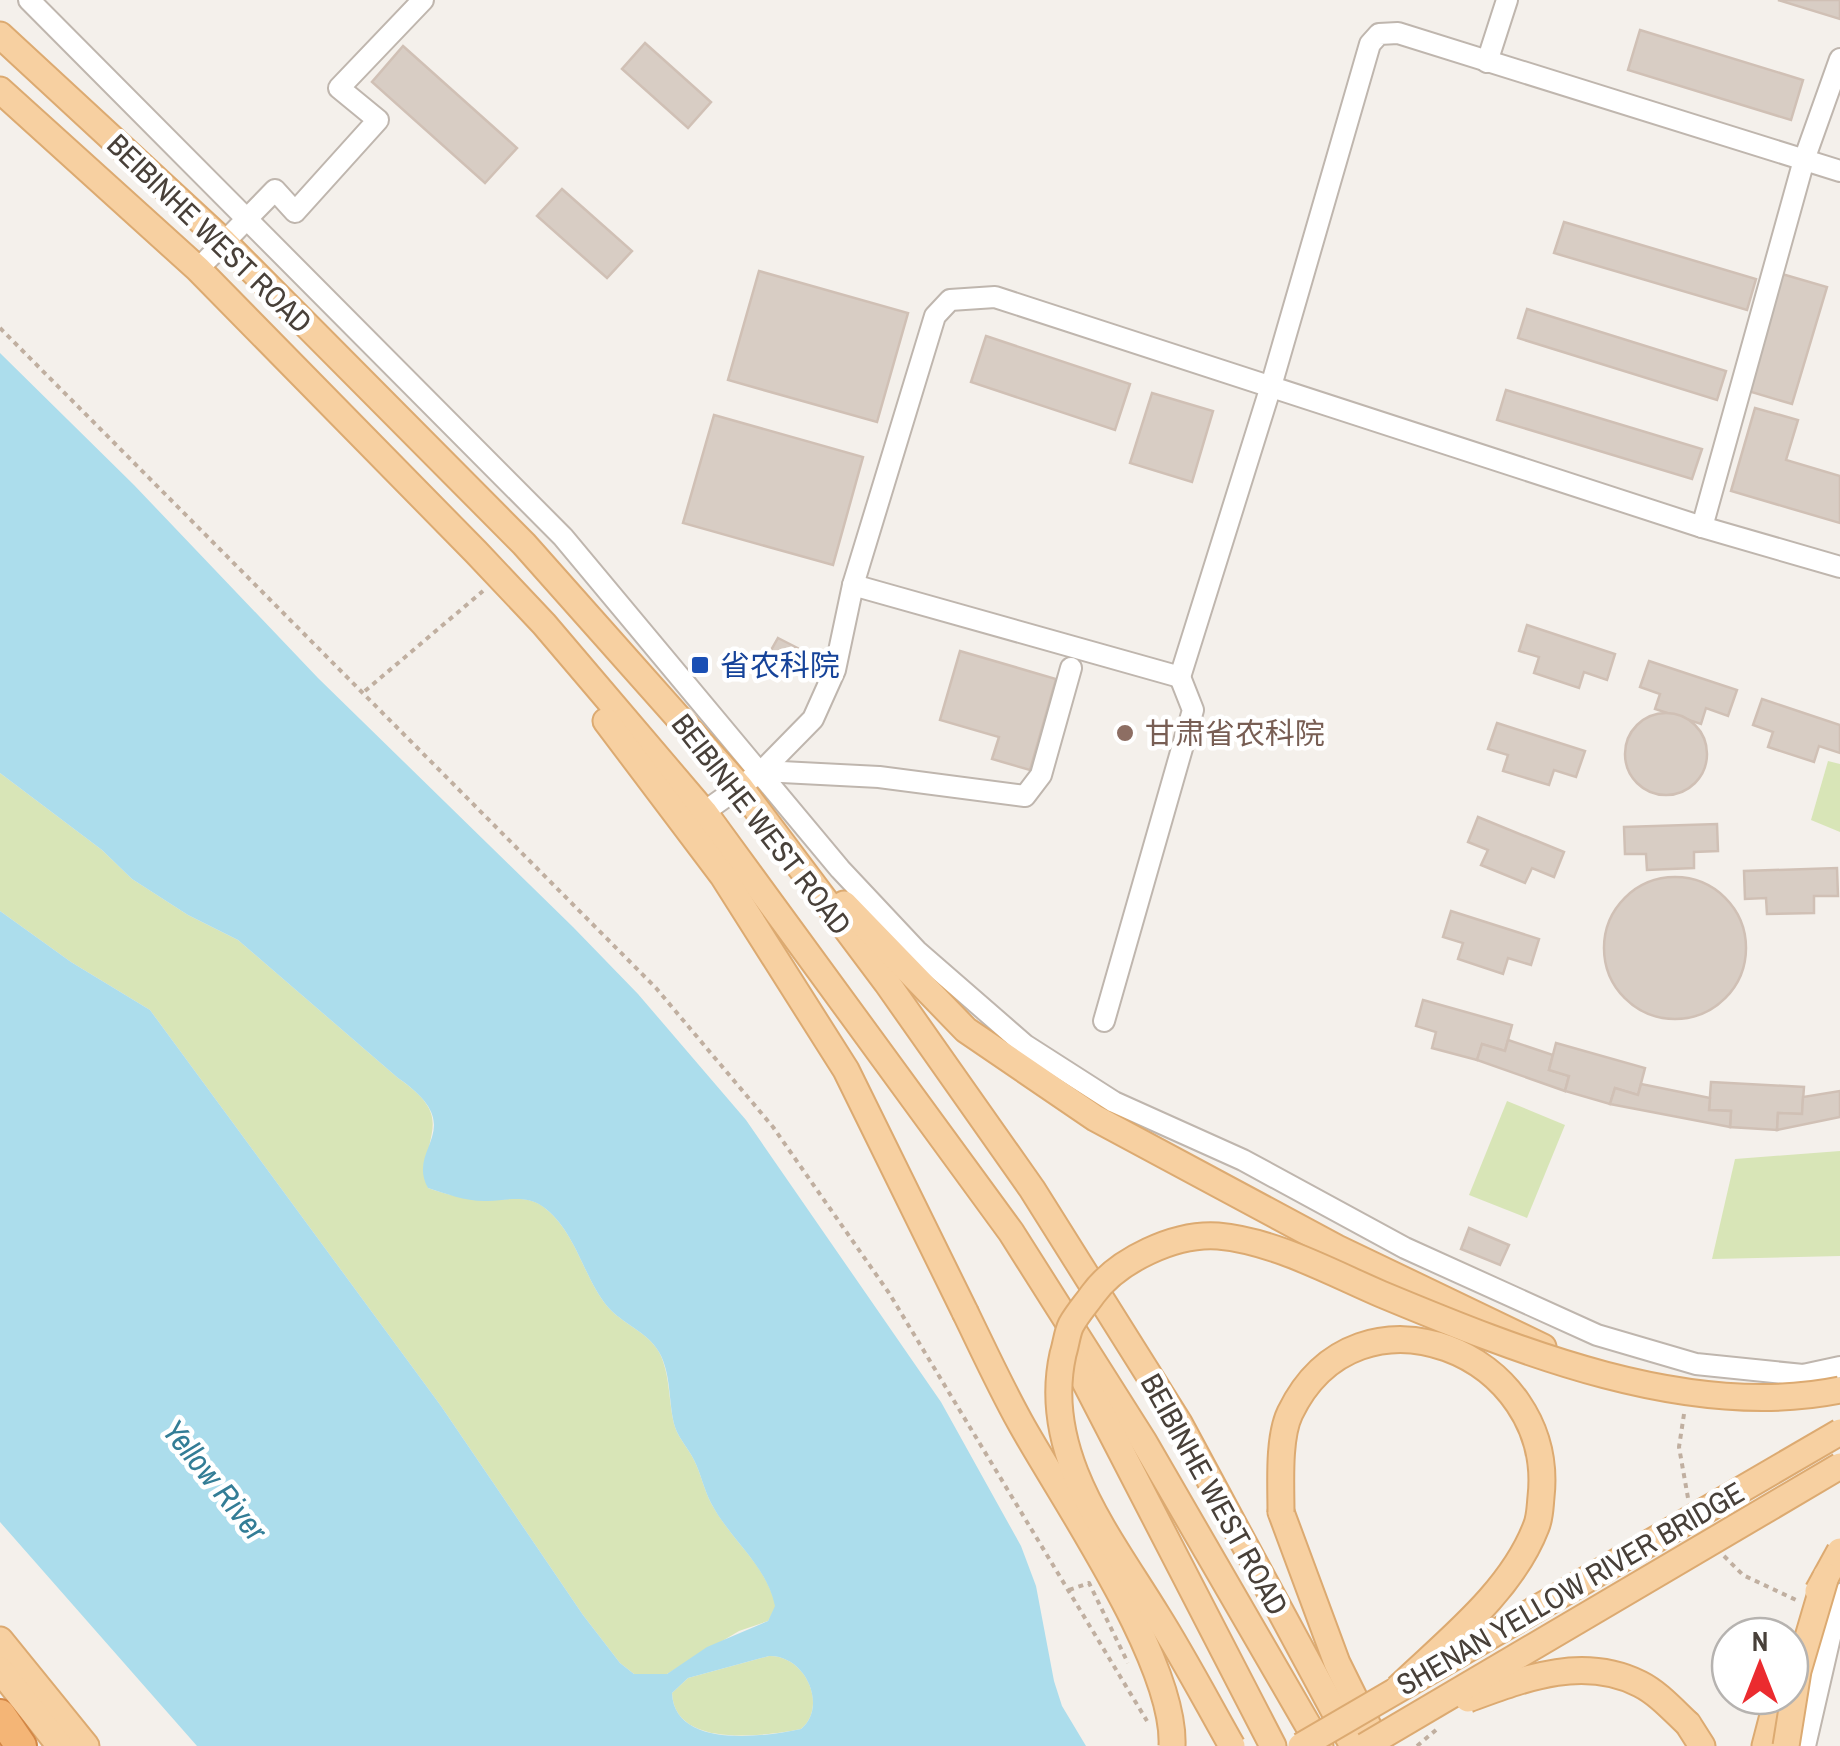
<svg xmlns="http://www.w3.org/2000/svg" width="1840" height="1746" font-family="'Archivo Narrow','Noto Sans SC',sans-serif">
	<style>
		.green { fill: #d8e5b7 }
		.water { fill: #acddec; fill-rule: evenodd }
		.building { fill: #d8cdc4; stroke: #d0c0b5; stroke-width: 2.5 }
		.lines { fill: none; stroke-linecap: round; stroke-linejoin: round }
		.minor-casing { stroke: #bfb6ae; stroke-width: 24 }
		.major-casing { stroke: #dcaa71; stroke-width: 29 }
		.highway-casing { stroke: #d38746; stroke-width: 34 }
		.path { stroke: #c0afa0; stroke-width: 4; stroke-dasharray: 5 5; stroke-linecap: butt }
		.minor { stroke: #fff; stroke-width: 20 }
		.major { stroke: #f7d0a1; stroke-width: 25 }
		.highway { stroke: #f4b576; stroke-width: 30 }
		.major-bridge-casing { stroke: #dcaa71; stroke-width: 29; stroke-linecap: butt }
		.major-bridge { stroke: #f7d0a1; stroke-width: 25 }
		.transit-dot { fill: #1a4fb4; stroke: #fff; stroke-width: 4 }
		.education-dot { fill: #8d6e63; stroke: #fff; stroke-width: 4 }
		.labels { text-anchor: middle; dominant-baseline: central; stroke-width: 9; stroke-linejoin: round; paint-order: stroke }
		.street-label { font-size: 30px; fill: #484039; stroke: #fff }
		.transit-label { font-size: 30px; fill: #164399; stroke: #fff; text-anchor: start }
		.education-label { font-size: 30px; fill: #785e54; stroke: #fff; text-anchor: start }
		.water-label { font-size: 32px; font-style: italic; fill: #337d96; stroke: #fff }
	</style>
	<rect width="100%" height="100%" fill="#f4f0eb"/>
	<g class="green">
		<path d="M 1828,761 L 1840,764 L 1840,832 L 1811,820 Z"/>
		<path d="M 0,773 L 102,850 L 132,879 L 188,915 L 238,940 L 398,1078 C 460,1121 418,1133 428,1188 C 446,1194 461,1198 480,1200 C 504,1202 526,1192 546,1209 C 576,1233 584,1278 607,1306 C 622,1324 647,1331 659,1352 C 671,1375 668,1403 675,1427 C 679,1439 689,1449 694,1460 C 701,1474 704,1490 711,1503 C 732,1542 765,1563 776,1606 L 768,1621 L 739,1631 L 667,1674 L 652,1676 L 634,1674 L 620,1663 L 583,1615 L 441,1406 L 150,1010 L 71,962 L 0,911 Z"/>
		<path d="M 1507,1101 L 1565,1125 L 1527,1218 L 1469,1195 Z"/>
		<path d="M 1840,1151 L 1840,1256 L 1712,1259 L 1735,1159 Z"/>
		<path d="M 769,1656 C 806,1655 828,1707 801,1729 C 755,1738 674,1746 672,1693 L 688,1678 Z"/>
	</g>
	<path class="water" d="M 0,353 L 134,485 L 318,678 L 573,927 L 638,994 L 746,1120 L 941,1402 L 1021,1546 L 1036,1586 L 1054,1681 L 1062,1706 L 1086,1746 L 197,1746 L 0,1522 L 0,911 L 71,962 L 150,1010 L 441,1406 L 583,1615 L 620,1663 L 634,1674 L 667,1674 L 707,1647 L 768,1621 L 775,1606 C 766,1564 731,1541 711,1503 C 704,1490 701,1474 694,1460 C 689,1449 679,1439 675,1427 C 668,1403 672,1375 659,1352 C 647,1331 622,1324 607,1306 C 584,1278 576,1233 546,1209 C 528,1194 509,1200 488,1201 C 467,1202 447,1194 428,1188 C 405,1147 472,1129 398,1078 L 238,940 L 188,915 L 132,879 L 102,850 L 0,773 ZM 769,1656 C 806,1655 828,1707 801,1729 C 755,1739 674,1746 672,1693 L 688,1678 Z"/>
	<g class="building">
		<path d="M 1778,0 L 1840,0 L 1840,19 Z"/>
		<path d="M 1640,30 L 1803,80 L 1791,120 L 1628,70 Z"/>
		<path d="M 645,43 L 711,102 L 688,128 L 622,69 Z"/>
		<path d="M 403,46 L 517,148 L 485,183 L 372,82 Z"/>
		<path d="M 562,189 L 632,251 L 607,278 L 537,216 Z"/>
		<path d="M 1564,222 L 1756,279 L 1747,310 L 1554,253 Z"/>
		<path d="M 759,271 L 908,313 L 877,422 L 728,380 Z"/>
		<path d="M 1782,274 L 1827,287 L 1792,404 L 1748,391 Z"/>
		<path d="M 1527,309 L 1726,371 L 1717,400 L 1518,338 Z"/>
		<path d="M 986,336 L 1130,384 L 1115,430 L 971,382 Z"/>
		<path d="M 1506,390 L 1702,449 L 1692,479 L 1497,420 Z"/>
		<path d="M 1152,393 L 1213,411 L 1192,482 L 1130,463 Z"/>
		<path d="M 1755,408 L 1798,420 L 1786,460 L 1840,476 L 1840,523 L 1731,491 Z"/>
		<path d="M 714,415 L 863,457 L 833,565 L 683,523 Z"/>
		<path d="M 1527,625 L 1615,654 L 1607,680 L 1584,672 L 1579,688 L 1534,673 L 1539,657 L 1519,651 Z"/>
		<path d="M 778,638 L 815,657 L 807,672 L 770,652 Z"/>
		<path d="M 960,651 L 1056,679 L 1030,770 L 992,759 L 999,737 L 940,720 Z"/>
		<path d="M 1649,661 L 1737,690 L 1728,716 L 1706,708 L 1701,724 L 1655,709 L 1660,694 L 1640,687 Z"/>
		<path d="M 1762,699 L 1840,725 L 1840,753 L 1819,746 L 1814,762 L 1768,747 L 1773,732 L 1753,725 Z"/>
		<circle cx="1666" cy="754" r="41"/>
		<path d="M 1497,723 L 1585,751 L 1576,777 L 1554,770 L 1549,785 L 1503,771 L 1508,755 L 1488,749 Z"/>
		<path d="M 1478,817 L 1564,852 L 1554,877 L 1532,868 L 1525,883 L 1481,865 L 1488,850 L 1468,842 Z"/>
		<path d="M 1717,824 L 1718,851 L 1694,852 L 1694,868 L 1647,870 L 1646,854 L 1625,854 L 1624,827 Z"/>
		<path d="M 1837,868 L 1838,896 L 1814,896 L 1814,913 L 1767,914 L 1766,898 L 1745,899 L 1744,871 Z"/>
		<circle cx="1675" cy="948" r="71"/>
		<path d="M 1451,911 L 1539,939 L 1531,965 L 1508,958 L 1503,974 L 1458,959 L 1463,943 L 1443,937 Z"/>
		<path d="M 1423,1000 L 1512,1025 L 1505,1051 L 1482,1044 L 1477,1060 L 1432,1048 L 1436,1032 L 1416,1026 Z"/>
		<path d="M 1508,1040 L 1553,1055 L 1549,1070 L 1569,1076 L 1565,1091 L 1477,1060 L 1482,1044 L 1505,1051 Z"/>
		<path d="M 1556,1043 L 1645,1068 L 1638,1095 L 1615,1088 L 1610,1104 L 1565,1091 L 1569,1076 L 1549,1070 Z"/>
		<path d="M 1711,1082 L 1804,1087 L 1802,1114 L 1778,1113 L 1777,1130 L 1730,1127 L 1731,1111 L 1709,1110 Z"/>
		<path d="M 1641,1084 L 1710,1098 L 1709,1110 L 1731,1111 L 1730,1127 L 1610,1104 L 1615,1088 L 1638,1095 Z"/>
		<path d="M 1840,1091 L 1840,1117 L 1777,1130 L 1778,1113 L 1802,1114 L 1803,1097 Z"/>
		<path d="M 1469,1228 L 1509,1245 L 1500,1265 L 1461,1249 Z"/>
	</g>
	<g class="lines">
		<g class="minor-casing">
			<g id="minor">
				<path d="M 29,0 L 563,537 L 840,869 L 917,951 L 1025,1045 L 1114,1102 L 1243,1160 L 1405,1248 L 1597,1335 L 1696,1364 L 1803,1375 L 1840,1367"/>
				<path d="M 1487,62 L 1507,0"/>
				<path d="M 198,269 L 275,190 L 295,212 L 378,120 L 339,88 L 423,0"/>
				<path d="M 1702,527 L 1804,160 L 1840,59"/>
				<path d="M 853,585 L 1180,677 L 1271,386 L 1370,44 L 1379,34 L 1398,33 L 1840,171"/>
				<path d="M 762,771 L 879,777 L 1025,796 L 1041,775 L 1071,668"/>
				<path d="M 704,812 L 762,771 L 813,719 L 835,670 L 853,585 L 935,316 L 950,300 L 995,297 L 1702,527 L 1840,567"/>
				<path d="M 1104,1021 L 1193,710 L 1180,677"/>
				<path d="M 1805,1746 L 1840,1594"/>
			</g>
		</g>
		<g class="major-casing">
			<g id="major">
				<path d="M 0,35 L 224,242 L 524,544 L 740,787 L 887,983 L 1032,1189 L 1179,1423 L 1353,1746"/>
				<path d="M 0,90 L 198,269 L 476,552 L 544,624 L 704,812 L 1011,1232 L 1144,1442 L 1320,1746"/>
				<path d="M 606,721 L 723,876 L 846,1070 L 965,1312"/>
				<path d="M 844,904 L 966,1030 L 1095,1118 L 1337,1248 L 1543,1347"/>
				<path d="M 1066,1345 L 1273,1746"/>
				<path d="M 1281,1512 L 1337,1663 L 1378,1746"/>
				<path d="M 0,1640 L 86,1746"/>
				<path d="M 0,1670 L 60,1746"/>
				<path d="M 1688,1724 L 1702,1746"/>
				<path d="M 1765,1746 L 1778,1696"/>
			</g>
		</g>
		<g class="highway-casing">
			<path id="highway" d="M 0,1715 L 21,1746"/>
		</g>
		<g class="path">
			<path d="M 0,328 L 656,988 L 773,1127 L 889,1293 L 1147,1721"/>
			<path d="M 365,691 L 483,591"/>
			<path d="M 1684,1414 L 1679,1447 L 1688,1498"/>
			<path d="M 1724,1556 L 1743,1575 L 1796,1600"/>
			<path d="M 1069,1590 L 1089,1583 L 1128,1663"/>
			<path d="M 1417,1746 L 1436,1730"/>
		</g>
		<use href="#minor" class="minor"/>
		<use href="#major" class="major"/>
		<use href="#highway" class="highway"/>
		<g class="major-bridge-casing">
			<g id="major-bridge">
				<path d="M 965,1312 C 983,1349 1000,1386 1020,1422 C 1063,1500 1176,1661 1172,1746"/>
				<path d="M 1281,1512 C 1281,1484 1278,1438 1290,1413 C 1358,1272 1557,1353 1541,1497 C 1540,1507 1540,1518 1536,1527 C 1511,1592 1447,1641 1398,1688"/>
				<path d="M 1818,1591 L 1840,1551"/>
				<path d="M 1468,1699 C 1523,1679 1582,1655 1640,1684 C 1658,1693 1673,1710 1688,1724"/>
				<path d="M 1232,1746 C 1207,1702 1184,1658 1157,1615 C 1108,1535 1041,1453 1063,1354 C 1066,1345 1067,1333 1071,1325 C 1077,1314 1086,1304 1093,1294 C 1118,1260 1175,1233 1218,1236 C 1274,1241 1330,1272 1381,1294 C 1518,1351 1689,1421 1840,1390"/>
				<path d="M 1301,1746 L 1840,1432"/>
				<path d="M 1365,1746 L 1840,1466"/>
				<path d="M 1786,1746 L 1798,1671 L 1826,1576"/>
			</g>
		</g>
		<use href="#major-bridge" class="major-bridge"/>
	</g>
	<rect class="transit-dot" x="690" y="655" width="20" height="20" rx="5"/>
	<circle class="education-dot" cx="1125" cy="733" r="10"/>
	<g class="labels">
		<g class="street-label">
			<text transform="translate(210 233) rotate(44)">BEIBINHE WEST ROAD</text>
			<text transform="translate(762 824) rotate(52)">BEIBINHE WEST ROAD</text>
			<text transform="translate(1215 1494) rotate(61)">BEIBINHE WEST ROAD</text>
			<text transform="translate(1570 1588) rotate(-30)">SHENAN YELLOW RIVER BRIDGE</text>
		</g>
		<g class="transit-label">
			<text x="720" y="665">省农科院</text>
		</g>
		<g class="education-label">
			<text x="1145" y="733">甘肃省农科院</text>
		</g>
		<g class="water-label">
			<text transform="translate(215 1480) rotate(51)">Yellow River</text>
		</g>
	</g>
	<g transform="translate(1760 1666)"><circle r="48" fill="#ffffff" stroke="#b6b3b0" stroke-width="2.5"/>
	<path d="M0-8L18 38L0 25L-18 38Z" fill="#eb2b2f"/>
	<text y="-15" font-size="28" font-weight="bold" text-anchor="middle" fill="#484039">N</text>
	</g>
</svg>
